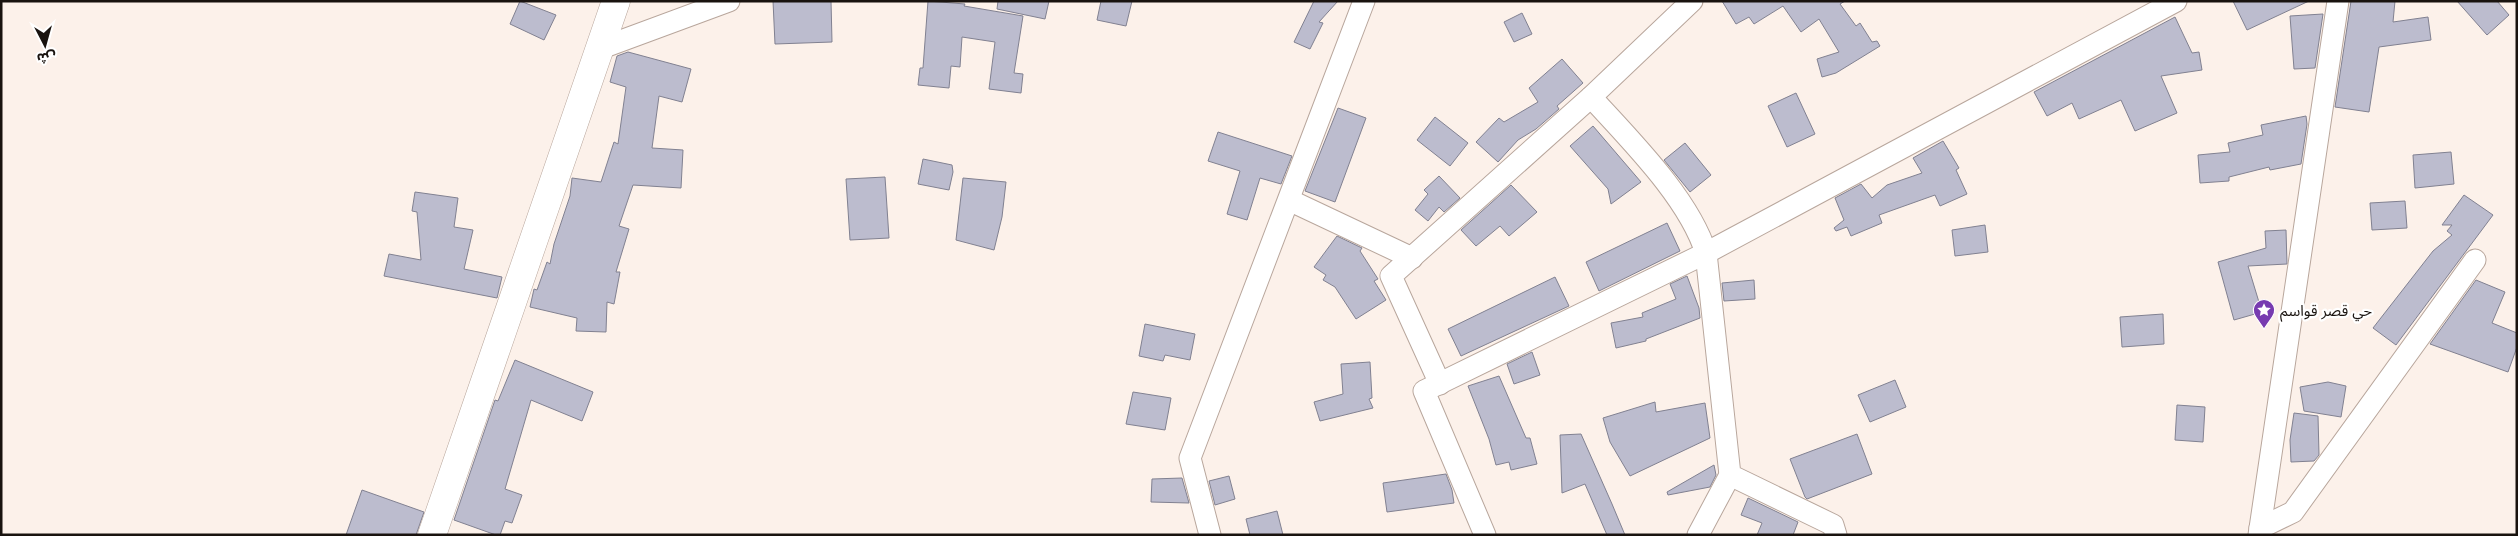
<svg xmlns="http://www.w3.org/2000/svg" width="2518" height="536" font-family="'Noto Serif','Noto Sans Arabic',serif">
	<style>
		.building { fill: #bcbcce; stroke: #818191 }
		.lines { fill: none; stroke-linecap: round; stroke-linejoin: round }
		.minor-casing { stroke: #b8a69c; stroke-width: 23 }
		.tertiary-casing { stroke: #b8a69c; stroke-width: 29 }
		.minor { stroke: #fff; stroke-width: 21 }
		.tertiary { stroke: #fff; stroke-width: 28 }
		.labels { text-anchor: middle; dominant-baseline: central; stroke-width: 4.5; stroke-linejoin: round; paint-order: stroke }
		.poi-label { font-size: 15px; fill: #19130f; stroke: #fff; text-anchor: start }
	</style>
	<rect width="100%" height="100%" fill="#fcf1ea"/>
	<g class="building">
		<path d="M 520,1 L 556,15 L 544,40 L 510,24 Z"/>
		<path d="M 773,1 L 831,1 L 832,42 L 775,44 Z"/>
		<path d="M 928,1 L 965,4 L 964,6 L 1023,16 L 1014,73 L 1023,74 L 1021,93 L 989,89 L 995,42 L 962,37 L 960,67 L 951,66 L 949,88 L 918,85 L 920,68 L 923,68 Z"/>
		<path d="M 998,1 L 1049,1 L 1045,19 L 997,9 Z"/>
		<path d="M 1101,1 L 1132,1 L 1126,26 L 1097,20 Z"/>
		<path d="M 1314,1 L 1338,1 L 1319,22 L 1323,23 L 1310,49 L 1294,42 Z"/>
		<path d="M 1722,1 L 1845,1 L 1840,4 L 1856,26 L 1860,23 L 1872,42 L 1877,41 L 1880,46 L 1836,73 L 1822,77 L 1817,59 L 1839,52 L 1819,19 L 1801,32 L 1783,6 L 1754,24 L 1749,17 L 1736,24 Z"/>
		<path d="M 2233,1 L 2309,1 L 2247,30 Z"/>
		<path d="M 2351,1 L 2395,1 L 2393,22 L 2428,17 L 2431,40 L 2379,47 L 2369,112 L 2335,107 Z"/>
		<path d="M 2457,1 L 2497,1 L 2509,15 L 2487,35 Z"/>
		<path d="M 1522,13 L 1532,34 L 1514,42 L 1504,22 Z"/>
		<path d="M 2323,14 L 2315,68 L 2294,69 L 2290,16 Z"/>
		<path d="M 2175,17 L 2192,53 L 2199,52 L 2202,70 L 2161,76 L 2177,113 L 2135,131 L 2121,100 L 2079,119 L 2072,103 L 2047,116 L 2034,92 Z"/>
		<path d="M 628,52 L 691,69 L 682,102 L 659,96 L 652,148 L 683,150 L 681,188 L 633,185 L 619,226 L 629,229 L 616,272 L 620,272 L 614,304 L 607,302 L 606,332 L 576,331 L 577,318 L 530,307 L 534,289 L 537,290 L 547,262 L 550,264 L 554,244 L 570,196 L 572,178 L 601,182 L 614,142 L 618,144 L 626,87 L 610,82 L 617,56 Z"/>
		<path d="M 1562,59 L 1583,83 L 1557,106 L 1559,109 L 1536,129 L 1518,140 L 1498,162 L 1476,142 L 1499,118 L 1504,122 L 1538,102 L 1529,88 Z"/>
		<path d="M 1796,93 L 1815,134 L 1787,147 L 1768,106 Z"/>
		<path d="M 1338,108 L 1366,118 L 1335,202 L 1305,191 Z"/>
		<path d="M 2306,116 L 2307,124 L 2301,164 L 2270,170 L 2269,167 L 2229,177 L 2229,181 L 2200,183 L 2198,155 L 2230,152 L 2228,143 L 2263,135 L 2261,125 Z"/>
		<path d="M 1435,117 L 1468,143 L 1450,166 L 1417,140 Z"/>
		<path d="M 1593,126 L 1641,182 L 1611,204 L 1608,189 L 1570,146 Z"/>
		<path d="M 1218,132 L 1292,156 L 1281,184 L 1260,178 L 1247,220 L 1227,214 L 1240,171 L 1208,161 Z"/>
		<path d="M 1943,141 L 1959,168 L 1956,170 L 1967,194 L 1940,206 L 1935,195 L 1879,215 L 1882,223 L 1851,236 L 1847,227 L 1836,231 L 1834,228 L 1844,220 L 1835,198 L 1861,184 L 1872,198 L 1887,185 L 1922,173 L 1913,158 Z"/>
		<path d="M 1685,143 L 1711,175 L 1690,192 L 1664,160 Z"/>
		<path d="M 2451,152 L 2454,184 L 2415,188 L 2413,155 Z"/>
		<path d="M 923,159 L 952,165 L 953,172 L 949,190 L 918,184 Z"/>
		<path d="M 1439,176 L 1460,198 L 1444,212 L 1439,207 L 1428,221 L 1415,210 L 1428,194 L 1424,190 Z"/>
		<path d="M 885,177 L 889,238 L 850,240 L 846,179 Z"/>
		<path d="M 963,178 L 1006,182 L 1002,217 L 994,250 L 956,240 Z"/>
		<path d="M 1511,185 L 1537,212 L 1509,236 L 1500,226 L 1476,246 L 1461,230 Z"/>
		<path d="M 415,192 L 458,198 L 454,227 L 473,230 L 464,269 L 502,277 L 497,298 L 384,276 L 389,254 L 421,260 L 417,212 L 412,211 Z"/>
		<path d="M 2464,195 L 2493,215 L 2396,345 L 2373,328 L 2433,251 L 2452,235 L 2447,231 L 2452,225 L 2442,225 Z"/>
		<path d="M 2405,201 L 2407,228 L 2372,230 L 2370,203 Z"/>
		<path d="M 1667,223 L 1680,251 L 1599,291 L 1586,262 Z"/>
		<path d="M 1985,225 L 1988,252 L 1955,256 L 1952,230 Z"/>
		<path d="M 2286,230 L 2287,264 L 2248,266 L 2262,312 L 2234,320 L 2218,262 L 2266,248 L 2265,231 Z"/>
		<path d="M 1337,236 L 1362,248 L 1360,251 L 1378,279 L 1374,281 L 1386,300 L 1356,319 L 1335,287 L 1323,280 L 1326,275 L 1314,267 Z"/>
		<path d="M 1687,276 L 1699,308 L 1700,318 L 1646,339 L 1646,341 L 1616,348 L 1611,323 L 1643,317 L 1642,313 L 1676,299 L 1670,284 Z"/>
		<path d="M 1555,277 L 1569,306 L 1461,356 L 1448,329 Z"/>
		<path d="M 1754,280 L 1755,299 L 1724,301 L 1722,283 Z"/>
		<path d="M 2476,280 L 2505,292 L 2492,323 L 2517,333 L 2517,347 L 2508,372 L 2430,344 Z"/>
		<path d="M 2163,314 L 2164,344 L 2122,347 L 2120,317 Z"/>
		<path d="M 1145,324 L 1195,334 L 1190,360 L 1165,355 L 1163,361 L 1139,356 Z"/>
		<path d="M 1532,352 L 1540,375 L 1514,384 L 1507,364 Z"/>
		<path d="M 515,360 L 593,392 L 582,421 L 531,400 L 505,489 L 522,495 L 512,523 L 505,521 L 500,535 L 496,535 L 454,520 L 495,400 L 498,401 Z"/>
		<path d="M 1370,362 L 1372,398 L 1369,399 L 1373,408 L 1320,421 L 1314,402 L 1343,394 L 1341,364 Z"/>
		<path d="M 1499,376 L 1526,438 L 1530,438 L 1537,464 L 1511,470 L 1509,462 L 1496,465 L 1489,439 L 1468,386 Z"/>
		<path d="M 1895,380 L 1906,407 L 1870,422 L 1858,395 Z"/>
		<path d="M 2328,382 L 2346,386 L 2341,417 L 2304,411 L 2300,387 Z"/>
		<path d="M 1133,392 L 1171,398 L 1165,430 L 1126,424 Z"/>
		<path d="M 1655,402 L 1656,412 L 1705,403 L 1710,438 L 1630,476 L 1610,442 L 1603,418 Z"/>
		<path d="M 2177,405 L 2205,407 L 2203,442 L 2175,440 Z"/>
		<path d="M 2294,413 L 2318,416 L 2319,455 L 2314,461 L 2291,462 L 2290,440 Z"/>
		<path d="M 1581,434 L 1612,504 L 1625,535 L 1607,535 L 1585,484 L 1562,493 L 1560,435 Z"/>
		<path d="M 1857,434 L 1872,474 L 1807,499 L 1805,497 L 1790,459 Z"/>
		<path d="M 1714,465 L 1716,475 L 1710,487 L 1668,495 L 1667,492 Z"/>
		<path d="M 1446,474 L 1452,490 L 1454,503 L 1387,512 L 1383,483 Z"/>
		<path d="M 1229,476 L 1235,499 L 1215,505 L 1209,481 Z"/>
		<path d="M 1182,478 L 1189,503 L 1151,502 L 1152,479 Z"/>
		<path d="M 362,490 L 424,512 L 416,535 L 346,535 Z"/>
		<path d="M 1748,498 L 1798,522 L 1793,535 L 1757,535 L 1762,523 L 1741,515 Z"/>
		<path d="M 1277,511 L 1283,535 L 1250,535 L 1246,519 Z"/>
	</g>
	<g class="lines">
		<g class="minor-casing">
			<g id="minor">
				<path d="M 599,49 L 729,1"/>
				<path d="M 1591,97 C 1630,140 1689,198 1706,253 L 1730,475 L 1833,525 L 1836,535"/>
				<path d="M 1289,200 L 1412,258"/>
				<path d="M 1440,384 L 1391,276 L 1591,97 L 1692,1"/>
				<path d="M 2260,528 L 2293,512 L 2475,260"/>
				<path d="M 1210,535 L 1190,458 L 1364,1"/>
				<path d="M 1485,535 L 1424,391 L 1706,253 L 2176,1"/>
				<path d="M 1698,535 L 1730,475"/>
				<path d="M 2259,535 L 2338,1"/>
			</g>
		</g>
		<g class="tertiary-casing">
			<path id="tertiary" d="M 432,535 L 616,1"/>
		</g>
		<use href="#minor" class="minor"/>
		<use href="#tertiary" class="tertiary"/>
	</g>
	<defs>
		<g id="sight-pin" transform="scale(1.125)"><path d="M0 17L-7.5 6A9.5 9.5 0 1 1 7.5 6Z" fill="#773bb0" stroke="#fff"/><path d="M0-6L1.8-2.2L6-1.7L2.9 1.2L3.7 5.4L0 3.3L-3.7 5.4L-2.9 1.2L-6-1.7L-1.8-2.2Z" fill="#fff"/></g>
	</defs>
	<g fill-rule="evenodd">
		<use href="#sight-pin" x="2264" y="310"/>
	</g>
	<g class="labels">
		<g class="poi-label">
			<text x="2280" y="310">حي قصر قواسم</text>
		</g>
	</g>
	<rect width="2518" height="536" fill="none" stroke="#19130f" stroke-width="5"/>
	<g transform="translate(45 45) rotate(174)" stroke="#ffffff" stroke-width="4" paint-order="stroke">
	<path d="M0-4L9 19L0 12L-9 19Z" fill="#19130f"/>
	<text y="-8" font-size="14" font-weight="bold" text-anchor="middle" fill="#19130f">ش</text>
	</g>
</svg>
